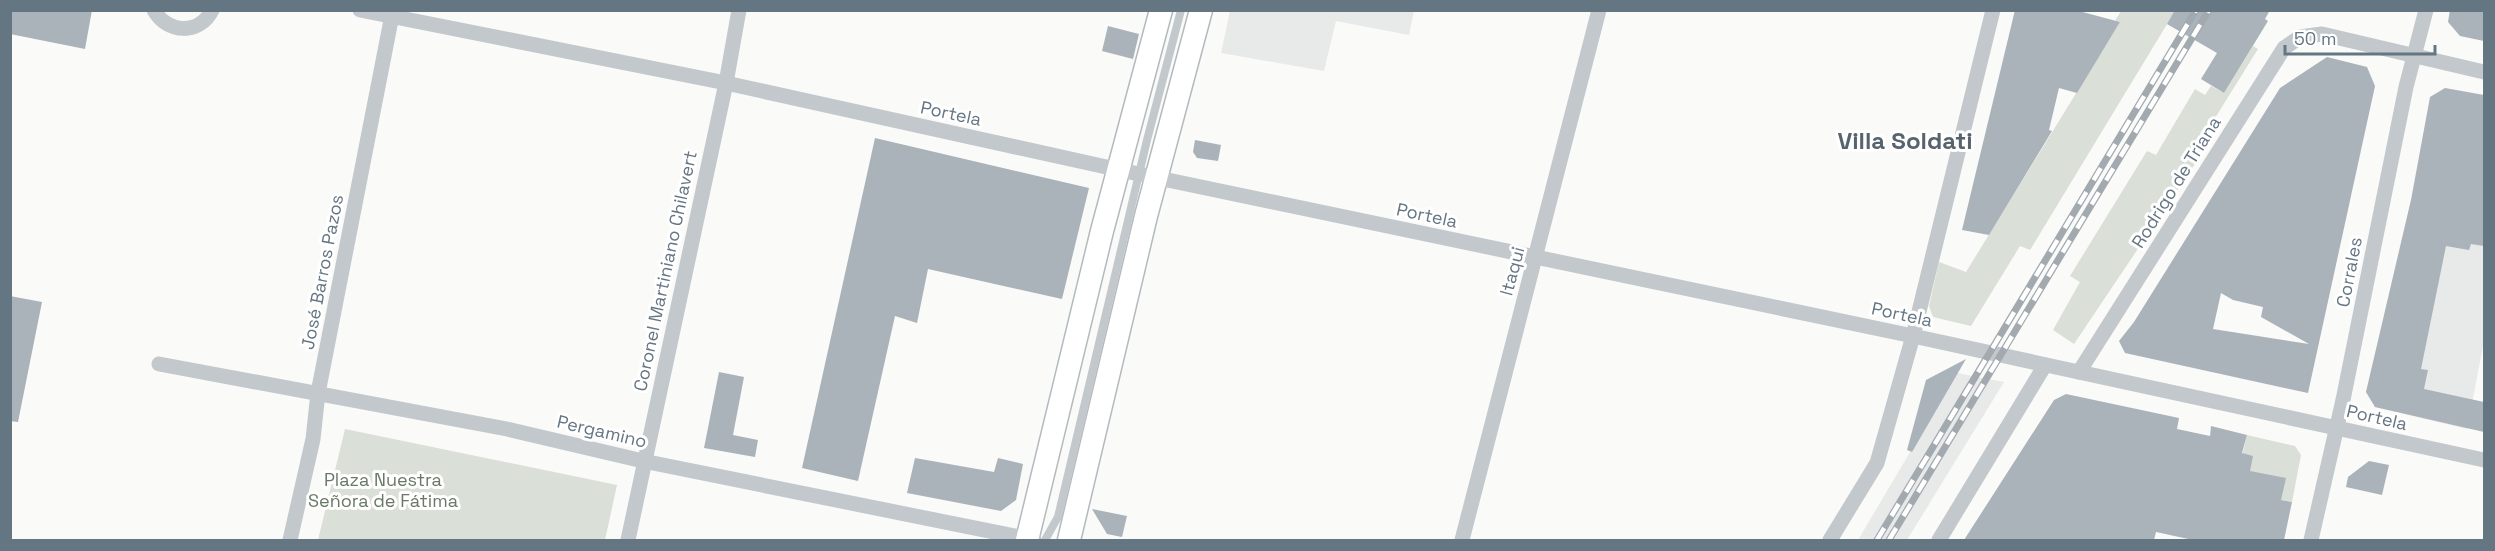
<svg xmlns="http://www.w3.org/2000/svg" width="2495" height="551" font-family="'Space Grotesk',sans-serif">
	<style>
		.built { fill: #e8e9e9 }
		.green { fill: #dadfd7 }
		.building { fill: #aab3b9; fill-rule: evenodd }
		.lines { fill: none; stroke-linecap: round; stroke-linejoin: round }
		.secondary-casing { stroke: #b3babf; stroke-width: 25 }
		.service { stroke: #c3c8cc; stroke-width: 8 }
		.minor { stroke: #c3c8cc; stroke-width: 15 }
		.secondary { stroke: #fff; stroke-width: 22 }
		.rail-casing { stroke: #a2aab0; stroke-width: 7 }
		.rail { stroke: #fff; stroke-width: 4.5; stroke-dasharray: 14; stroke-linecap: butt }
		.labels { text-anchor: middle; dominant-baseline: central; stroke-width: 6; stroke-linejoin: round; paint-order: stroke }
		.street-label { font-size: 18px; fill: #657683; stroke: #fff }
		.park-label { font-size: 18px; fill: #687a64; stroke: #fff }
		.district-label { font-size: 24px; font-weight: bold; fill: #57646e; stroke: #fff }
	</style>
	<rect width="100%" height="100%" fill="#fafaf8"/>
	<g class="built">
		<path d="M 1230,11 L 1230,10 L 1414,11 L 1409,35 L 1336,21 L 1324,71 L 1221,53 Z"/>
		<path d="M 2411,200 L 2484,215 L 2484,341 L 2467,429 L 2375,407 L 2366,392 Z"/>
		<path d="M 1957,373 L 2004,382 L 1907,540 L 1858,540 Z"/>
	</g>
	<g class="green">
		<path d="M 2121,11 L 2175,11 L 2030,250 L 2020,246 L 1971,326 L 1933,317 L 1929,306 L 1939,262 L 1966,272 L 2120,22 L 2115,21 Z"/>
		<path d="M 2253,46 L 2258,49 L 2210,126 L 2217,131 L 2074,344 L 2053,330 L 2080,282 L 2070,276 L 2147,151 L 2156,155 L 2195,89 L 2205,95 L 2211,86 L 2224,93 Z"/>
		<path d="M 345,429 L 617,485 L 605,540 L 318,540 Z"/>
		<path d="M 2247,435 L 2295,446 L 2301,455 L 2292,502 L 2234,490 Z"/>
	</g>
	<g class="building">
		<path d="M 10,10 L 92,10 L 85,49 L 10,34 Z"/>
		<path d="M 2015,10 L 2075,10 L 2120,22 L 2077,93 L 2059,88 L 2049,130 L 2052,131 L 1989,235 L 1962,230 Z"/>
		<path d="M 2175,10 L 2270,10 L 2265,19 L 2268,21 L 2224,93 L 2201,79 L 2217,53 L 2167,24 Z"/>
		<path d="M 2450,10 L 2484,10 L 2484,41 L 2460,36 L 2448,22 Z"/>
		<path d="M 1108,26 L 1139,34 L 1133,59 L 1102,51 Z"/>
		<path d="M 2327,57 L 2367,67 L 2375,86 L 2308,393 L 2125,353 L 2119,341 L 2134,322 L 2280,88 ZM 2221,293 L 2233,300 L 2263,307 L 2261,317 L 2309,344 L 2213,329 Z"/>
		<path d="M 2445,88 L 2484,95 L 2484,246 L 2471,244 L 2469,250 L 2446,246 L 2421,369 L 2428,370 L 2424,389 L 2484,402 L 2484,432 L 2375,407 L 2366,392 L 2411,200 L 2430,97 Z"/>
		<path d="M 875,138 L 1089,188 L 1062,299 L 928,269 L 917,323 L 895,316 L 858,481 L 802,468 Z"/>
		<path d="M 1195,140 L 1221,145 L 1218,161 L 1197,158 L 1193,152 Z"/>
		<path d="M 10,296 L 42,302 L 18,422 L 10,421 Z"/>
		<path d="M 1966,359 L 1912,452 L 1907,450 L 1926,380 Z"/>
		<path d="M 719,372 L 744,377 L 733,435 L 758,440 L 755,457 L 704,448 Z"/>
		<path d="M 2066,394 L 2179,418 L 2177,429 L 2210,436 L 2211,426 L 2247,435 L 2242,453 L 2253,456 L 2250,471 L 2286,478 L 2281,500 L 2292,502 L 2284,540 L 2193,540 L 2156,532 L 2154,540 L 1964,540 L 2054,400 Z"/>
		<path d="M 915,458 L 994,472 L 998,458 L 1023,464 L 1016,500 L 1001,511 L 907,493 Z"/>
		<path d="M 2369,461 L 2389,465 L 2382,495 L 2346,487 L 2348,477 Z"/>
		<path d="M 1092,509 L 1127,516 L 1122,537 L 1107,534 Z"/>
	</g>
	<g class="lines">
		<g class="secondary-casing">
			<g id="secondary">
				<path d="M 1027,540 L 1102,231 L 1161,10"/>
				<path d="M 1069,540 L 1146,216 L 1201,10"/>
			</g>
		</g>
		<path class="service" d="M 1045,540 L 1058,517 L 1147,140 L 1181,10"/>
		<g class="minor">
			<path d="M 154,10 C 167,34 200,35 212,10"/>
			<path d="M 360,10 L 726,83 L 1120,170 L 1913,336 L 2484,460"/>
			<path d="M 159,364 L 507,429 L 643,461 L 1034,540"/>
			<path d="M 2079,372 L 2284,48 L 2300,37 L 2322,34 L 2484,72"/>
			<path d="M 290,540 L 313,439 L 318,393 L 393,10"/>
			<path d="M 628,540 L 726,83 L 739,10"/>
			<path d="M 1462,540 L 1599,10"/>
			<path d="M 1830,540 L 1877,463 L 1913,336 L 1993,10"/>
			<path d="M 1939,540 L 2045,365"/>
			<path d="M 2311,540 L 2343,400 L 2406,87 L 2426,10"/>
		</g>
		<use href="#secondary" class="secondary"/>
		<g class="rail-casing">
			<g id="rail">
				<path d="M 1877,540 L 2196,10"/>
				<path d="M 1889,540 L 2209,10"/>
			</g>
		</g>
		<use href="#rail" class="rail"/>
	</g>
	<g class="labels">
		<g class="street-label">
			<text transform="translate(951 113) rotate(12)">Portela</text>
			<text transform="translate(2176 182) rotate(-58)">Rodrigo de Triana</text>
			<text transform="translate(1427 215) rotate(12)">Portela</text>
			<text transform="translate(665 271) rotate(-78)">Coronel Martiniano Chilavert</text>
			<text transform="translate(1512 271) rotate(-75)">Itaqui</text>
			<text transform="translate(322 272) rotate(-79)">José Barros Pazos</text>
			<text transform="translate(2349 272) rotate(-79)">Corrales</text>
			<text transform="translate(1902 314) rotate(12)">Portela</text>
			<text transform="translate(2377 417) rotate(13)">Portela</text>
			<text transform="translate(602 431) rotate(13)">Pergamino</text>
		</g>
		<g class="park-label">
			<text x="383" y="479">Plaza Nuestra<tspan x="383" dy="21">Señora de Fátima</tspan></text>
		</g>
		<g class="district-label">
			<text x="1905" y="140">Villa Soldati</text>
		</g>
	</g>
	<rect width="2495" height="551" fill="none" stroke="#657683" stroke-width="24"/>
	<path d="M2285 45v9h150v-9" fill="none" stroke="#657683" stroke-width="3"/>
	<text x="2294" y="45" font-size="18" fill="#657683" stroke="#ffffff" stroke-width="4.5" paint-order="stroke">50 m</text>
</svg>
